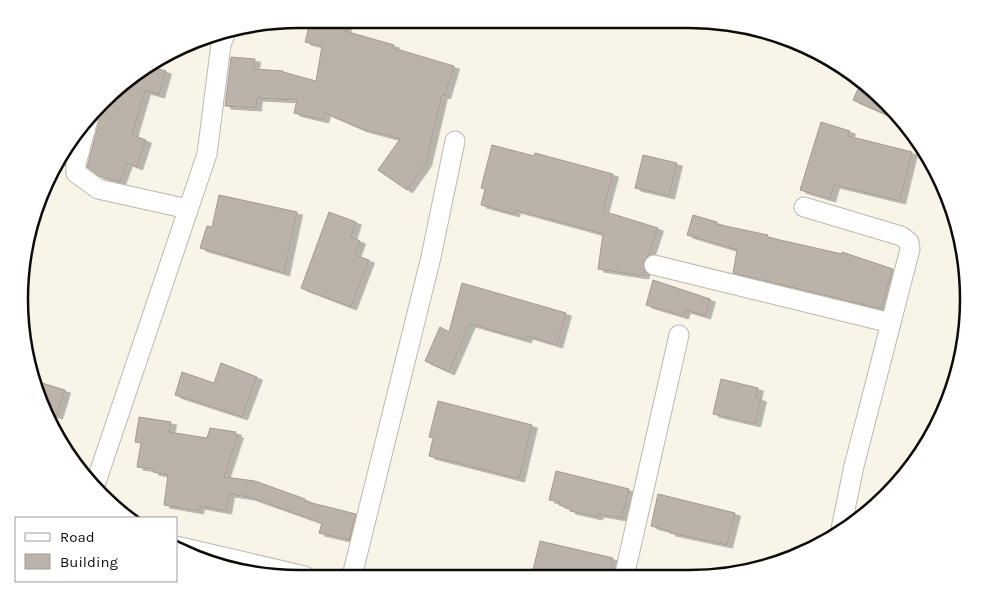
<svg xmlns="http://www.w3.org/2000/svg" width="987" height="597" font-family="Karla,sans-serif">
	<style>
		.building { fill: #bbb3aa; stroke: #a39b92; filter: url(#shadow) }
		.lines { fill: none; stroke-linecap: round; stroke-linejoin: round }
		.street-casing { stroke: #bdb8ad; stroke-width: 21 }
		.street { stroke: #fff; stroke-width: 19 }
		.rim { fill: none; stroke: #0d0c08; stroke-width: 2.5 }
	</style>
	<defs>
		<filter id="shadow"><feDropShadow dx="5.5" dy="3" stdDeviation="0" flood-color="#0004"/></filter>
	</defs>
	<rect width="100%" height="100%" fill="#f8f4e8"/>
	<g class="building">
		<path d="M 311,19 L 348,19 L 345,31 L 394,45 L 393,48 L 454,66 L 445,96 L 442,95 L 426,163 L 407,190 L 378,170 L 400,139 L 362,129 L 325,113 L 323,120 L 294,113 L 297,100 L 257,98 L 256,108 L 225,106 L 231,57 L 255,59 L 254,69 L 283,71 L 283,72 L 316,81 L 322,46 L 305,42 Z"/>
		<path d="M 148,66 L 166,71 L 159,95 L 145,91 L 132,135 L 146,140 L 137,167 L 127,163 L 120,182 L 99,176 L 87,167 L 99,122 L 99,116 L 96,111 L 128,76 Z"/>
		<path d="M 862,80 L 870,89 L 896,119 L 853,100 Z"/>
		<path d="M 821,122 L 850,131 L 848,136 L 912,152 L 900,201 L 834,185 L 830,199 L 800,190 Z"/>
		<path d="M 72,137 L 65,165 L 57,162 L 66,143 Z"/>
		<path d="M 492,145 L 534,156 L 535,153 L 613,174 L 603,211 L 658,228 L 649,255 L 643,262 L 645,271 L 643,276 L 598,269 L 603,234 L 515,210 L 514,214 L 481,205 L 485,189 L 481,188 Z"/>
		<path d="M 643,155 L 677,163 L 669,196 L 635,188 Z"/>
		<path d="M 219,195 L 297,212 L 284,273 L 200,248 L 207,226 L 212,227 Z"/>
		<path d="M 329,212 L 356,222 L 351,237 L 360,241 L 355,255 L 369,260 L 351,307 L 301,288 Z"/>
		<path d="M 693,215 L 717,222 L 716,224 L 768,235 L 767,237 L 842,254 L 842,252 L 893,269 L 881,309 L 733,273 L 737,250 L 687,235 Z"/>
		<path d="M 653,280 L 710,299 L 705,316 L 685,310 L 683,316 L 646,305 Z"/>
		<path d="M 462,283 L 566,313 L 557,345 L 527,336 L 526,340 L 470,324 L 449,372 L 425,361 L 440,327 L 449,332 Z"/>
		<path d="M 221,363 L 257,377 L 242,417 L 175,395 L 182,372 L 214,383 Z"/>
		<path d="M 721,379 L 758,388 L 756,397 L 761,399 L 755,424 L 713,414 Z"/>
		<path d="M 32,380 L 65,390 L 57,416 L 45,412 L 34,388 Z"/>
		<path d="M 438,401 L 532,425 L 519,479 L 429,456 L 433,438 L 429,437 Z"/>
		<path d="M 139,417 L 171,422 L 169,432 L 207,438 L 210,428 L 236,432 L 235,434 L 238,435 L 224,477 L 255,481 L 305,499 L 304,501 L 356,514 L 349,540 L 319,533 L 322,523 L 249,497 L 229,494 L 226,511 L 199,506 L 198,511 L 164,505 L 168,475 L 153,472 L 153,469 L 137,467 L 141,443 L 135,442 Z"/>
		<path d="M 556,471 L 629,489 L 622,518 L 598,514 L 597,517 L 570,511 L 570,508 L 559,505 L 560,502 L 549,500 Z"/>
		<path d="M 658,494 L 735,513 L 727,545 L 670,533 L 670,531 L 651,526 Z"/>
		<path d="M 540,541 L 613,558 L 609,577 L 545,577 L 532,574 Z"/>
	</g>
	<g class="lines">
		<g class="street-casing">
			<g id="street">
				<path d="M 88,119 L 76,164 L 76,173 L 98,189 L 188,209"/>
				<path d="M 804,207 L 901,236 L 909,242 L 910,249 L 854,466 L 841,529"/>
				<path d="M 654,265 L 891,323"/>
				<path d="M 95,485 L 207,154 L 221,44 L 227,30"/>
				<path d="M 176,546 L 305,576"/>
				<path d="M 352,576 L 431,257 L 455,141"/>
				<path d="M 624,577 L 679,335"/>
			</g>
		</g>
		<use href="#street" class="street"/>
	</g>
	<path d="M0 0H987V597H0ZM299 28H689A271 271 0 0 1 960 299V299A271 271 0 0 1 689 570H299A271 271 0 0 1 28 299V299A271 271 0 0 1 299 28Z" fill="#fff" fill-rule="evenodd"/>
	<path class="rim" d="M299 28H689A271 271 0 0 1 960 299V299A271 271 0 0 1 689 570H299A271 271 0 0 1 28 299V299A271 271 0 0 1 299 28Z"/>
	<rect x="15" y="517" width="162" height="65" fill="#ffffff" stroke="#9e9e9c"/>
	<rect x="25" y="533" width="25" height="8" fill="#ffffff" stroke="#9e9e9c"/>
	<text x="60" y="542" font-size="15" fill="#0d0c08">Road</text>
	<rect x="25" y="554" width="25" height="15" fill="#bbb3aa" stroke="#9e9e9c"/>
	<text x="60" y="567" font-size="15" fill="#0d0c08">Building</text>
</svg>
